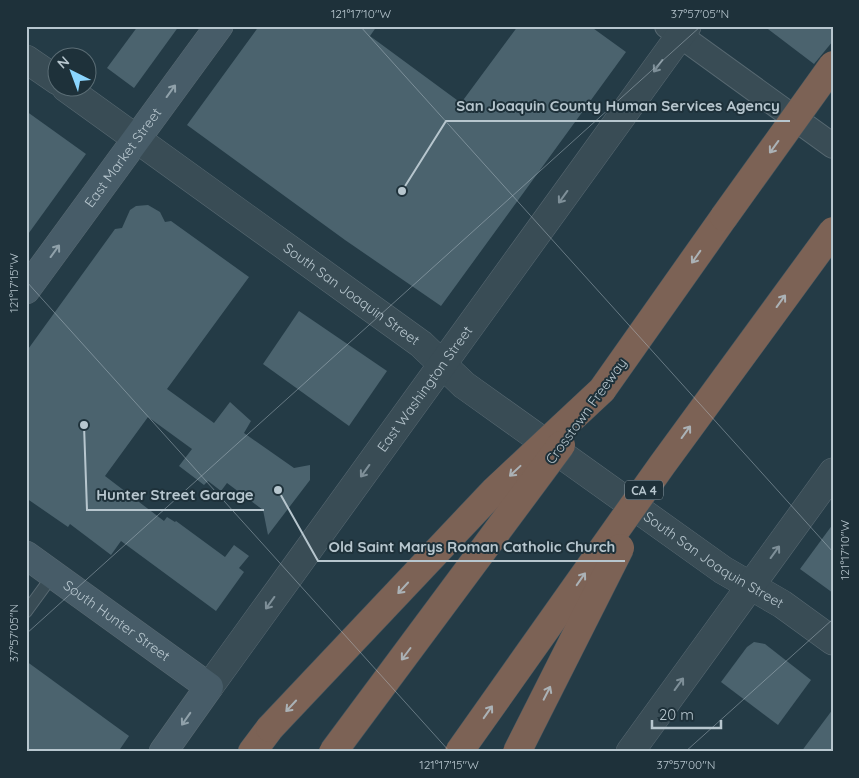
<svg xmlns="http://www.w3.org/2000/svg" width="859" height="778" font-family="Quicksand,sans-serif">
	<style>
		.building { fill: #4b636e }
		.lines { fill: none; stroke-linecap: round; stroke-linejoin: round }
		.service-casing { stroke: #586972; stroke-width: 13 }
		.minor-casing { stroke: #586972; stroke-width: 26 }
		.tertiary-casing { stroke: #586972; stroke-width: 29 }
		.secondary-casing { stroke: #586972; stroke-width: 29 }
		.motorway-casing { stroke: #44565f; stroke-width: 29 }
		.service { stroke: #394c55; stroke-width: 11 }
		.minor { stroke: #394c55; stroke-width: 24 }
		.tertiary { stroke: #394c55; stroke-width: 28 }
		.secondary { stroke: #475c68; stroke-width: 28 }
		.motorway { stroke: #7c6255; stroke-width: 28 }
		.motorway-bridge-casing { stroke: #44565f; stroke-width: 29; stroke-linecap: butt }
		.motorway-bridge { stroke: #7c6255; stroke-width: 28 }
		.oneway { stroke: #7e8f98 }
		.oneway2 { stroke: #90a1aa }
		.oneway3 { stroke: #abb2b6 }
		.ticks { fill: none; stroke: #b7c6ce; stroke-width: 1; stroke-opacity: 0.45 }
		.labels { text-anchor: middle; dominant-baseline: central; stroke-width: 4; stroke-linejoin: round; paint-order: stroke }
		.shield { fill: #1e313a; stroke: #8999a2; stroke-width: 1 }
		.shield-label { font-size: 12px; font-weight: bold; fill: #b7c6ce }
		.street-label { font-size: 14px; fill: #b7c6ce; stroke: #1e313a }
		.leader { fill: none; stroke: #b7c6ce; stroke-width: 2 }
		.callout-dot { fill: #b7c6ce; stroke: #1e313a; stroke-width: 2 }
		.callout-label { font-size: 15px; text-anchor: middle; font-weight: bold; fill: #b7c6ce; stroke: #1e313a; stroke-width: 4; stroke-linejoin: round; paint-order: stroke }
		.neatline { fill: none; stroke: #b7c6ce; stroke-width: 2 }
		.ticks-label { font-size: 12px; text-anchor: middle; fill: #b7c6ce }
	</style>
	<rect width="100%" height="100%" fill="#243b46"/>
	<g class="building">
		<path d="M 138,26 L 179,26 L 134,88 L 107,68 Z"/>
		<path d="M 259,26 L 377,26 L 370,36 L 461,103 L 518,26 L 590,26 L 626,52 L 441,306 L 345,240 L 187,125 Z"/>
		<path d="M 764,26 L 833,26 L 833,41 L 814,64 Z"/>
		<path d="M 26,111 L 86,154 L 26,237 Z"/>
		<path d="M 148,205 L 160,212 L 165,222 L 171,221 L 249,277 L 167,389 L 214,423 L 230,402 L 251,421 L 244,433 L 294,468 L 310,465 L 310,480 L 268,535 L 263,510 L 227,483 L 221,491 L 208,481 L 204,485 L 179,466 L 192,449 L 148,417 L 105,476 L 164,521 L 167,517 L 175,522 L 176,521 L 225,557 L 234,545 L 249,556 L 239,568 L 244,572 L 216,611 L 121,541 L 111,555 L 70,524 L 68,527 L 26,498 L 26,352 L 115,229 L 122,228 L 130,210 L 136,206 Z"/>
		<path d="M 299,311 L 387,371 L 349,426 L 263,364 Z"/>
		<path d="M 833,524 L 833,593 L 800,569 Z"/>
		<path d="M 754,642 L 765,644 L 811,680 L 778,725 L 721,682 L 747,647 Z"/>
		<path d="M 26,661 L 129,736 L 118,752 L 26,752 Z"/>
		<path d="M 833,709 L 833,752 L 801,752 Z"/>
	</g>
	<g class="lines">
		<g class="service-casing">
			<path id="service" d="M 26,612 L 53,575"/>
		</g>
		<g class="minor-casing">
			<path id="minor" d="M 667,26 L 833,146"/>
		</g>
		<g class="tertiary-casing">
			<g id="tertiary">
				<path d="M 26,59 L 58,81"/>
				<path id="s1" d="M 66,88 L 421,344 L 464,385 L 723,570 L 782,604 L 833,641"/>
				<path id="s2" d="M 209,687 L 687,26"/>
				<path d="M 630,752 L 833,472"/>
			</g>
		</g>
		<g class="secondary-casing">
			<g id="secondary">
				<path id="s3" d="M 26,290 L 219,26"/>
				<path id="s4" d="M 26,555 L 209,687 L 163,752"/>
			</g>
		</g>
		<g class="motorway-casing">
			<g id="motorway">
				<path d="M 602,390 L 724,217"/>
				<path d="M 252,752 L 270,728"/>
			</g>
		</g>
		<use href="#service" class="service"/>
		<use href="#minor" class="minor"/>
		<use href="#tertiary" class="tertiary"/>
		<use href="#secondary" class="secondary"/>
		<use href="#motorway" class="motorway"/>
		<g class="motorway-bridge-casing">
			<g id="motorway-bridge">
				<path d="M 724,217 L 833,65"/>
				<path d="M 270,728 L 494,491 L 602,390"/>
				<path d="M 333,752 L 561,445"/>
				<path d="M 459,752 L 662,465 L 833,231"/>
				<path d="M 517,752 L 620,548"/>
			</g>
		</g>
		<use href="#motorway-bridge" class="motorway-bridge"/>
	</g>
	<defs><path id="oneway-shaft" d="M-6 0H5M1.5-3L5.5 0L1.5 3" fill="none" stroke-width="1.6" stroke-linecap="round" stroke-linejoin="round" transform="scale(1.25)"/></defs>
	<g class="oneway">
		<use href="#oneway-shaft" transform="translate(658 66) rotate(126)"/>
		<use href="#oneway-shaft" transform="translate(563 197) rotate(126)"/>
		<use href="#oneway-shaft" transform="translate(365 471) rotate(126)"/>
		<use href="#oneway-shaft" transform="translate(775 552) rotate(-54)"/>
		<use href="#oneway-shaft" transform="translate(270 603) rotate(126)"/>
		<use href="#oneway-shaft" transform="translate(679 684) rotate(-54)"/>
	</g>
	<g class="oneway2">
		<use href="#oneway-shaft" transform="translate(171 91) rotate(-54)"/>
		<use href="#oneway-shaft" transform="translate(55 251) rotate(-54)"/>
		<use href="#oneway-shaft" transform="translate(186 719) rotate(125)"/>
	</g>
	<g class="oneway3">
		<use href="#oneway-shaft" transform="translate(774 147) rotate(126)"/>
		<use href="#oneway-shaft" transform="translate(696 257) rotate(125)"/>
		<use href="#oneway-shaft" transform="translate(781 301) rotate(-54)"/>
		<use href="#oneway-shaft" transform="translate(686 432) rotate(-54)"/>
		<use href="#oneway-shaft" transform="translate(515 471) rotate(137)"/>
		<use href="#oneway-shaft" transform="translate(581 579) rotate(-55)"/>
		<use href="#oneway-shaft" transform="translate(403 588) rotate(133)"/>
		<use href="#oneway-shaft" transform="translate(406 654) rotate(127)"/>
		<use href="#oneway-shaft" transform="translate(547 693) rotate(-63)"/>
		<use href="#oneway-shaft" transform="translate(291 706) rotate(133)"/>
		<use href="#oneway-shaft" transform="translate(488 712) rotate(-55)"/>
	</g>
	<path class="ticks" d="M 360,26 L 833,552M 26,281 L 450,752M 26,634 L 701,26M 685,752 L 833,619"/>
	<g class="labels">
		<rect class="shield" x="625" y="480.5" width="38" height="19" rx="4"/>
		<g class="shield-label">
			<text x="644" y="490">CA 4</text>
		</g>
		<g class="street-label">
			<text stroke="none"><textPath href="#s3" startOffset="164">East Market Street</textPath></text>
			<text stroke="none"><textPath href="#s1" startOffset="352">South San Joaquin Street</textPath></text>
			<text stroke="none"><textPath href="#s2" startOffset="368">East Washington Street</textPath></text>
			<text transform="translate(586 411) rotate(-54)">Crosstown Freeway</text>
			<text stroke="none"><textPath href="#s1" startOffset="802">South San Joaquin Street</textPath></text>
			<text stroke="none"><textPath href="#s4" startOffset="112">South Hunter Street</textPath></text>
		</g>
	</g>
	<path class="leader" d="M402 191L446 121H790M84 425L87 510H264M278 490L318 561H625"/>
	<g class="callout-dot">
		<circle cx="402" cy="191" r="5"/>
		<circle cx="84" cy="425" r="5"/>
		<circle cx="278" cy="490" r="5"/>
	</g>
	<g class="callout-label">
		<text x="618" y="111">San Joaquin County Human Services Agency</text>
		<text x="175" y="500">Hunter Street Garage</text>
		<text x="472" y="552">Old Saint Marys Roman Catholic Church</text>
	</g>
	<rect width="859" height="778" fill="none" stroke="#1e313a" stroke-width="55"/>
	<g transform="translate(72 72) rotate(318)"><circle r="24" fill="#1e313a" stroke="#5b6d75"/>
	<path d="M0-4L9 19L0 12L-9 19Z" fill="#8bd6ff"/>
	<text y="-8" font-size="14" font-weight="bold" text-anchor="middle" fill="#b7c6ce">N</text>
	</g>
	<path d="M652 720v8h69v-8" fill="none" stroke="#b7c6ce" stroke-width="2.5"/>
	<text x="659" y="720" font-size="15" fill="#b7c6ce" stroke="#1e313a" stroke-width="4" paint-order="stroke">20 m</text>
	<rect x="28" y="28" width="804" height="722" class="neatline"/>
	<g class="ticks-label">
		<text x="361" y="18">121°17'10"W</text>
		<text x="700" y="18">37°57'05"N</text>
		<text transform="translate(14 283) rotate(-90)" y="4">121°17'15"W</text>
		<text transform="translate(845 550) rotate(-90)" y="4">121°17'10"W</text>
		<text transform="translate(14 633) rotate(-90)" y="4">37°57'05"N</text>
		<text x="449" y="769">121°17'15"W</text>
		<text x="686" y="769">37°57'00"N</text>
	</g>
</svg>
